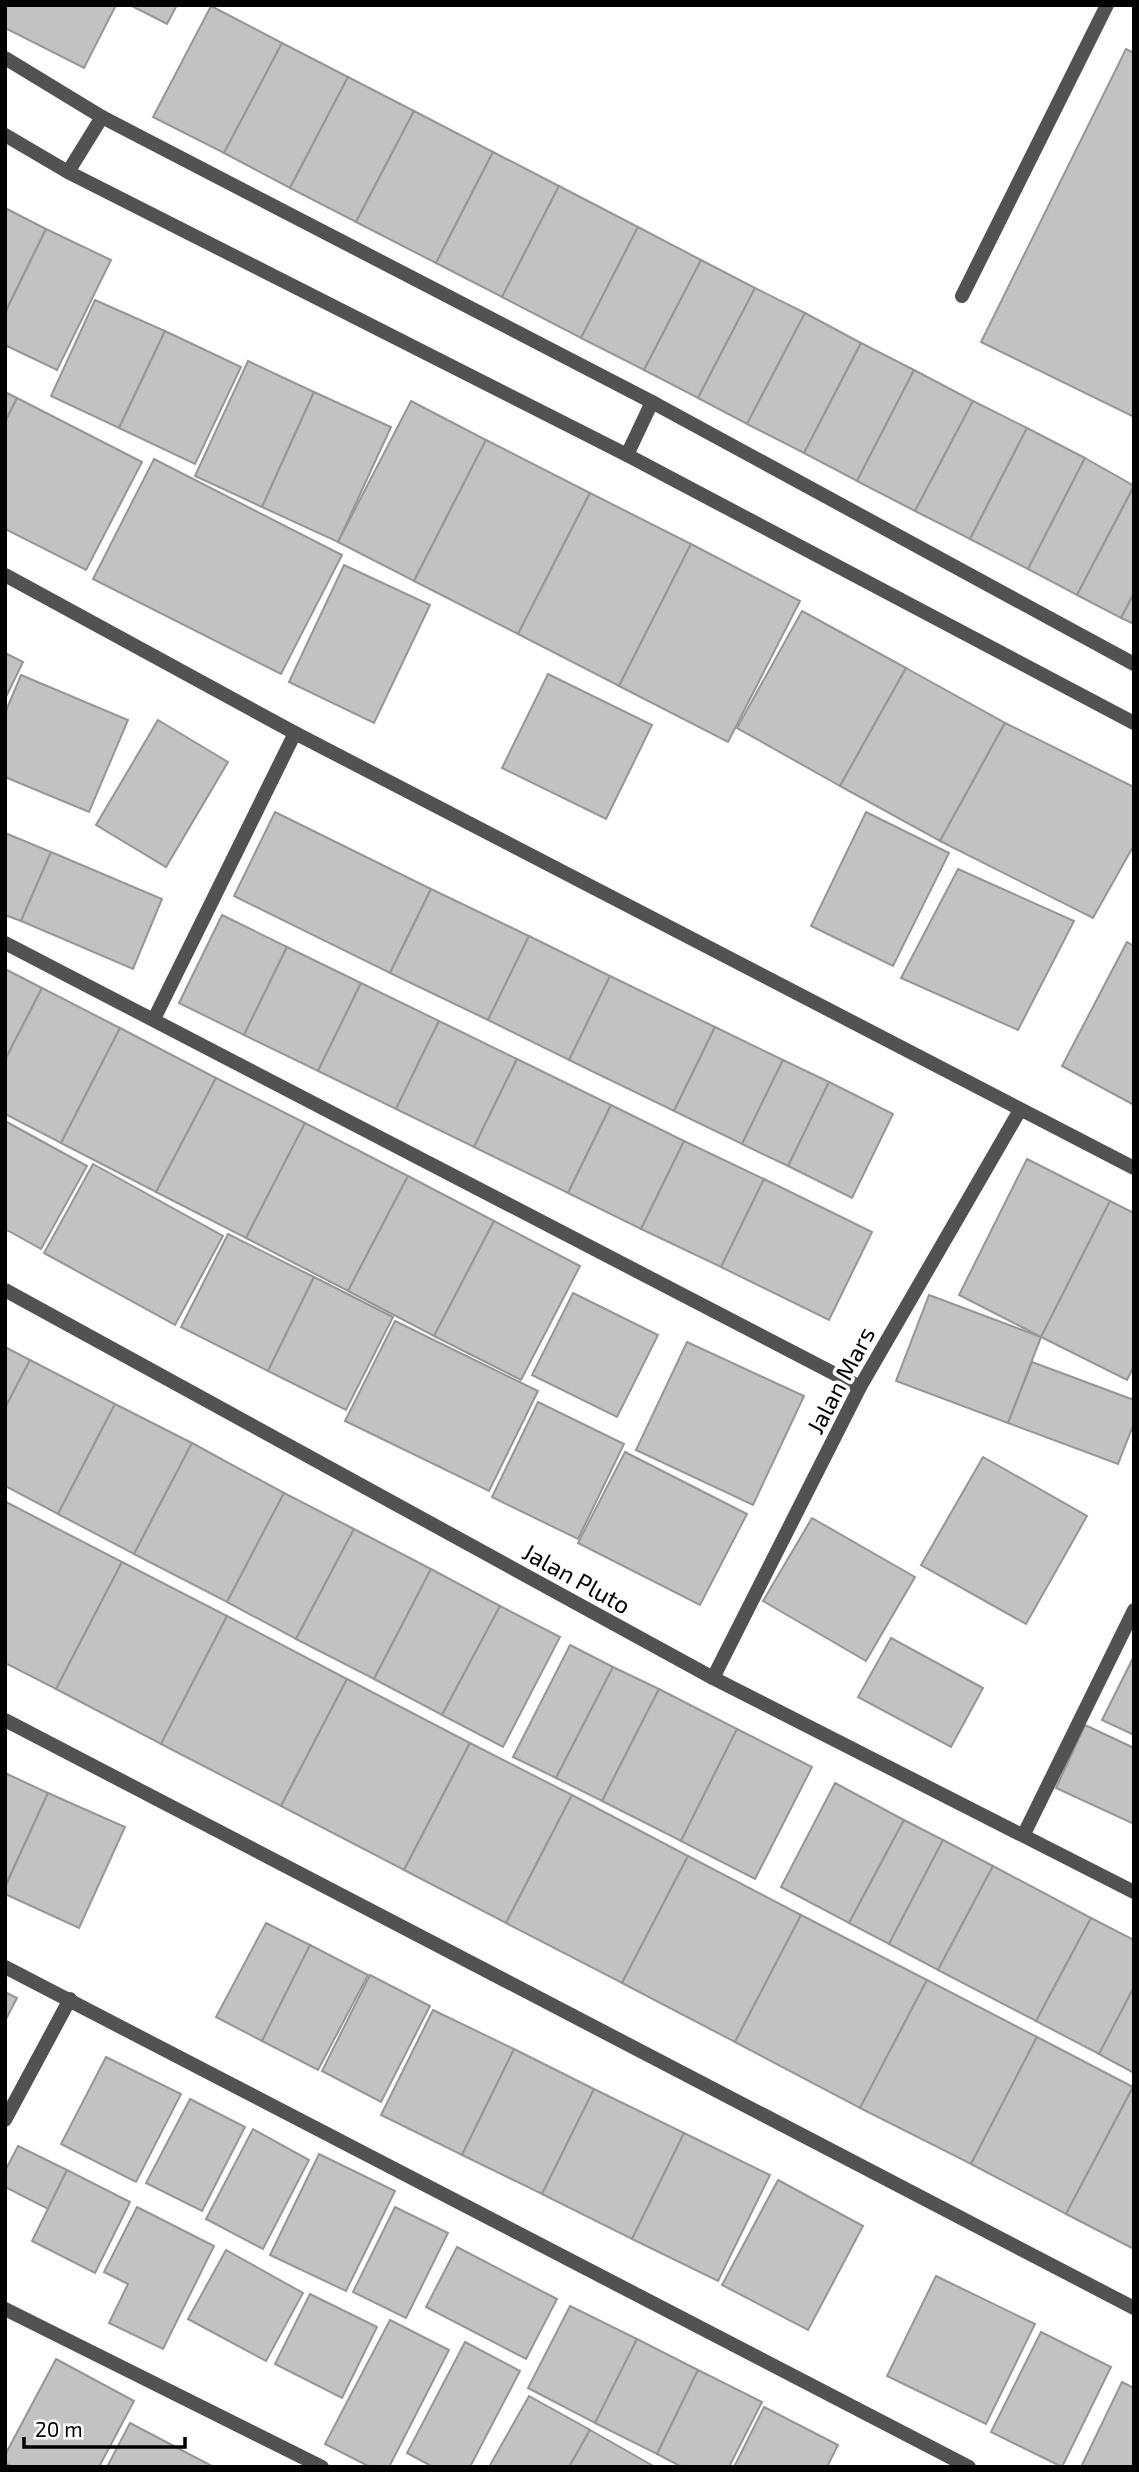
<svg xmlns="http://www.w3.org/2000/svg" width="1139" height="2472" font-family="'Exo 2',sans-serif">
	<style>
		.building { fill: #c2c2c2; stroke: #969696; stroke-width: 2 }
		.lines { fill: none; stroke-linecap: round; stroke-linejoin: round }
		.minor { stroke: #525252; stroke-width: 14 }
		.labels { text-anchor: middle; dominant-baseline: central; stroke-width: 7; stroke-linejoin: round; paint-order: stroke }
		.street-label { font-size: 24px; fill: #000; stroke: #fff }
	</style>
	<rect width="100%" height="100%" fill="#fff"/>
	<g class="building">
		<path d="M 5,5 L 116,5 L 84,68 L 5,28 Z"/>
		<path d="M 130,5 L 177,5 L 167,24 Z"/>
		<path d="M 211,6 L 282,43 L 224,153 L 153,117 Z"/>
		<path d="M 282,43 L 348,77 L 290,188 L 224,153 Z"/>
		<path d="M 1126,49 L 1134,53 L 1134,417 L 981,342 Z"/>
		<path d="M 348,77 L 414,111 L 356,222 L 290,188 Z"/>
		<path d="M 414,111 L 493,152 L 436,263 L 356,222 Z"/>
		<path d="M 493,152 L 559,186 L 502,297 L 436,263 Z"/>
		<path d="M 559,186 L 638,227 L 581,338 L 502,297 Z"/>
		<path d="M 5,208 L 46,229 L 5,313 Z"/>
		<path d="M 638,227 L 701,260 L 644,370 L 581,338 Z"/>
		<path d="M 46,229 L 111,260 L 57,370 L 5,345 L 5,313 Z"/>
		<path d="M 701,260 L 755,288 L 698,398 L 644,370 Z"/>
		<path d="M 755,288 L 805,313 L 747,424 L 698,398 Z"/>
		<path d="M 95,300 L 165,331 L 119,428 L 51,396 Z"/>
		<path d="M 805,313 L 861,343 L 804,453 L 747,424 Z"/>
		<path d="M 165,331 L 241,367 L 195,464 L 119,428 Z"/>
		<path d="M 861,343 L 914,370 L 857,481 L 804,453 Z"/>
		<path d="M 248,361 L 314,392 L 262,507 L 195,476 Z"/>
		<path d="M 914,370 L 973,401 L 915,511 L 857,481 Z"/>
		<path d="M 5,392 L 17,398 L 5,422 Z"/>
		<path d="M 314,392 L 391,427 L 338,542 L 262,507 Z"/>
		<path d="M 17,398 L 142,462 L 86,570 L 5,529 L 5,422 Z"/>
		<path d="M 411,401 L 486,440 L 414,581 L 338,542 Z"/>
		<path d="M 973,401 L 1027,428 L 970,539 L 915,511 Z"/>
		<path d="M 1027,428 L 1085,458 L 1028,569 L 970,539 Z"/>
		<path d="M 486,440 L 590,493 L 518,634 L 414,581 Z"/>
		<path d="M 1085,458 L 1134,486 L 1077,595 L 1028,569 Z"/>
		<path d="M 154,459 L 342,555 L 281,674 L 93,579 Z"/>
		<path d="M 1134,486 L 1134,593 L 1121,618 L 1077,595 Z"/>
		<path d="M 590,493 L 691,544 L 619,686 L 518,634 Z"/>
		<path d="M 691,544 L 800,601 L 728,742 L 619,686 Z"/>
		<path d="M 344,565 L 430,605 L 374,723 L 289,682 Z"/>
		<path d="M 1134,593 L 1134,624 L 1121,618 Z"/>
		<path d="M 802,611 L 906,668 L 840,786 L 737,728 Z"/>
		<path d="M 5,653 L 23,662 L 5,699 Z"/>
		<path d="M 906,668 L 1005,723 L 940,841 L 840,786 Z"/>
		<path d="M 548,674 L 652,725 L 606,819 L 502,768 Z"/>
		<path d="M 21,675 L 128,720 L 89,812 L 5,777 L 5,713 Z"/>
		<path d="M 158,720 L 228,762 L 166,867 L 96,825 Z"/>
		<path d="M 1005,723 L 1134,787 L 1134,845 L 1093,918 L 940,841 Z"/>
		<path d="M 275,812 L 431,889 L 390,973 L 234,896 Z"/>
		<path d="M 866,812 L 949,853 L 893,966 L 811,926 Z"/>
		<path d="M 5,833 L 51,852 L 21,921 L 5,915 Z"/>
		<path d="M 51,852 L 162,899 L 133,969 L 21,921 Z"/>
		<path d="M 958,869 L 1074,921 L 1018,1030 L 901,978 Z"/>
		<path d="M 431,889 L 529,936 L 488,1020 L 390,973 Z"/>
		<path d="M 222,915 L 287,947 L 244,1035 L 179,1003 Z"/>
		<path d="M 529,936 L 610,976 L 569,1060 L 488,1020 Z"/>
		<path d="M 1127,942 L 1134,946 L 1134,1105 L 1062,1066 Z"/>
		<path d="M 287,947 L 361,983 L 318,1071 L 244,1035 Z"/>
		<path d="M 5,969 L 42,988 L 5,1060 Z"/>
		<path d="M 610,976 L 715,1027 L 674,1111 L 569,1060 Z"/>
		<path d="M 361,983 L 439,1021 L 396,1109 L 318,1071 Z"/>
		<path d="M 42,988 L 120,1028 L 61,1143 L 5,1114 L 5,1060 Z"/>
		<path d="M 439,1021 L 517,1059 L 474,1147 L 396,1109 Z"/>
		<path d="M 715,1027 L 783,1060 L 742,1144 L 674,1111 Z"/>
		<path d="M 120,1028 L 216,1078 L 156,1192 L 61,1143 Z"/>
		<path d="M 517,1059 L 611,1105 L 568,1193 L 474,1147 Z"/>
		<path d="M 783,1060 L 829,1082 L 788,1166 L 742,1144 Z"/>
		<path d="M 216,1078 L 305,1123 L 246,1238 L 156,1192 Z"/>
		<path d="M 829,1082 L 893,1114 L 852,1198 L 788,1166 Z"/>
		<path d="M 611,1105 L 684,1141 L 641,1229 L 568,1193 Z"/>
		<path d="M 5,1121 L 87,1166 L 41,1249 L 5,1229 Z"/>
		<path d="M 305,1123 L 408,1176 L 348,1291 L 246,1238 Z"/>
		<path d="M 684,1141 L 764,1179 L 721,1267 L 641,1229 Z"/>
		<path d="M 1027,1159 L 1110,1201 L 1041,1337 L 959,1295 Z"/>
		<path d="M 93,1164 L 223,1236 L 175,1325 L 44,1253 Z"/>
		<path d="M 408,1176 L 494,1221 L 434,1336 L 348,1291 Z"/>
		<path d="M 764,1179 L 872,1232 L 829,1320 L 721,1267 Z"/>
		<path d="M 1110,1201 L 1134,1213 L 1134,1366 L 1127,1380 L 1041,1337 Z"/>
		<path d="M 494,1221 L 580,1266 L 521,1380 L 434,1336 Z"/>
		<path d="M 228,1234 L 314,1277 L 268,1371 L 181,1327 Z"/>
		<path d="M 314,1277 L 393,1317 L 346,1410 L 268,1371 Z"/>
		<path d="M 573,1293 L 658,1335 L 617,1417 L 532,1375 Z"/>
		<path d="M 929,1295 L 1041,1337 L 1008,1423 L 896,1381 Z"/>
		<path d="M 395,1321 L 538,1391 L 489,1491 L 345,1421 Z"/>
		<path d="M 687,1342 L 804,1396 L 753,1505 L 636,1450 Z"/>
		<path d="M 5,1347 L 30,1360 L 5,1408 Z"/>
		<path d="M 30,1360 L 115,1404 L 58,1514 L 5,1486 L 5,1408 Z"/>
		<path d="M 1032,1362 L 1134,1400 L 1134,1423 L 1118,1464 L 1008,1423 Z"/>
		<path d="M 538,1402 L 624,1444 L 578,1539 L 492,1497 Z"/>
		<path d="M 115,1404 L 192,1443 L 134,1554 L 58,1514 Z"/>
		<path d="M 192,1443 L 284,1493 L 227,1602 L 134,1554 Z"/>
		<path d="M 625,1452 L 747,1514 L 700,1605 L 578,1543 Z"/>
		<path d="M 983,1457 L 1087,1516 L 1026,1624 L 921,1565 Z"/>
		<path d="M 284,1493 L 354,1529 L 296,1639 L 227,1602 Z"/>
		<path d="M 6,1502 L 122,1562 L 56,1689 L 5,1663 Z"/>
		<path d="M 812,1518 L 915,1577 L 866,1661 L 763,1601 Z"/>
		<path d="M 354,1529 L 431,1569 L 374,1679 L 296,1639 Z"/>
		<path d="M 122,1562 L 227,1616 L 161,1744 L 56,1689 Z"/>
		<path d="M 431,1569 L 500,1606 L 442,1715 L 374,1679 Z"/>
		<path d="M 500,1606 L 560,1637 L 503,1747 L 442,1715 Z"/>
		<path d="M 227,1616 L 347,1679 L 281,1806 L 161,1744 Z"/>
		<path d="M 891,1638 L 983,1688 L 951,1747 L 858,1697 Z"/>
		<path d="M 570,1645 L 613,1667 L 556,1778 L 513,1757 Z"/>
		<path d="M 1134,1656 L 1134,1735 L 1102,1720 Z"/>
		<path d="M 613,1667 L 659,1689 L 602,1801 L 556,1778 Z"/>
		<path d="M 347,1679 L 470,1743 L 404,1870 L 281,1806 Z"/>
		<path d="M 659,1689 L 737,1729 L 681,1841 L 602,1801 Z"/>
		<path d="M 1085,1725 L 1134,1748 L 1134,1824 L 1056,1788 Z"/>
		<path d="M 737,1729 L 812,1767 L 755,1879 L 681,1841 Z"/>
		<path d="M 470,1743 L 572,1795 L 506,1923 L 404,1870 Z"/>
		<path d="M 5,1773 L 48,1793 L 5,1887 Z"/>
		<path d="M 835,1783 L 904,1820 L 849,1923 L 781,1887 Z"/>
		<path d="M 48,1793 L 125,1827 L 79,1928 L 5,1894 L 5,1887 Z"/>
		<path d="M 572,1795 L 688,1856 L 622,1983 L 506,1923 Z"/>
		<path d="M 904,1820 L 943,1840 L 889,1944 L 849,1923 Z"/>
		<path d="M 943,1840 L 993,1866 L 938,1970 L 889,1944 Z"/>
		<path d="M 688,1856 L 801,1915 L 735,2042 L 622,1983 Z"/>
		<path d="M 993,1866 L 1091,1918 L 1036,2021 L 938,1970 Z"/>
		<path d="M 801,1915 L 927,1980 L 860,2108 L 735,2042 Z"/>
		<path d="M 1091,1918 L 1134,1940 L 1134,1987 L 1099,2054 L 1036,2021 Z"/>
		<path d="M 266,1923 L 310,1945 L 262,2041 L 216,2017 Z"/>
		<path d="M 310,1945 L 368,1975 L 318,2070 L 262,2041 Z"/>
		<path d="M 370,1975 L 430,2006 L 381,2102 L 322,2071 Z"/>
		<path d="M 927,1980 L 1037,2037 L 971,2164 L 860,2108 Z"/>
		<path d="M 1134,1987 L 1134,2073 L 1099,2054 Z"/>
		<path d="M 5,1992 L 17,1998 L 5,2021 Z"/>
		<path d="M 433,2010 L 514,2049 L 462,2155 L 381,2115 Z"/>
		<path d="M 1037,2037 L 1133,2087 L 1066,2214 L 971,2164 Z"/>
		<path d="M 514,2049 L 594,2089 L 542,2194 L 462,2155 Z"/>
		<path d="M 106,2057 L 181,2094 L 136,2182 L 61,2144 Z"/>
		<path d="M 1133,2087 L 1134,2087 L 1134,2249 L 1066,2214 Z"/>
		<path d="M 594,2089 L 684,2133 L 632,2239 L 542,2194 Z"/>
		<path d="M 190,2099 L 245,2127 L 202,2211 L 146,2183 Z"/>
		<path d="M 253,2129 L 309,2160 L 263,2249 L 206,2219 Z"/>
		<path d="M 684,2133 L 770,2175 L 718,2281 L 632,2239 Z"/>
		<path d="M 18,2146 L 67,2170 L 48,2209 L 5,2187 L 5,2171 Z"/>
		<path d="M 319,2154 L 395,2191 L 346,2291 L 270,2255 Z"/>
		<path d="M 67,2170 L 130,2202 L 95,2273 L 32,2241 Z"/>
		<path d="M 778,2180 L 863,2226 L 808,2330 L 722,2285 Z"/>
		<path d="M 137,2207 L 214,2246 L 163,2349 L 109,2323 L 128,2284 L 104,2272 Z"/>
		<path d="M 395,2207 L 448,2233 L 406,2318 L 353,2292 Z"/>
		<path d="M 457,2247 L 557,2299 L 526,2359 L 426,2307 Z"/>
		<path d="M 226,2250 L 303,2293 L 266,2361 L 188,2319 Z"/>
		<path d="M 936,2276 L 1035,2324 L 986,2424 L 887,2376 Z"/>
		<path d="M 310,2294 L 377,2327 L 342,2398 L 275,2364 Z"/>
		<path d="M 570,2306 L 637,2339 L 595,2423 L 528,2388 Z"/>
		<path d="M 390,2320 L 449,2350 L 389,2467 L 370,2467 L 325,2444 Z"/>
		<path d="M 1041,2332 L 1111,2367 L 1062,2467 L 991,2432 Z"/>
		<path d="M 637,2339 L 698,2370 L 657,2454 L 595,2423 Z"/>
		<path d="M 465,2342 L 520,2371 L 470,2467 L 433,2467 L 407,2453 Z"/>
		<path d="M 56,2359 L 134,2401 L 99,2467 L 13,2467 L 5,2463 L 5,2455 Z"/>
		<path d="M 698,2370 L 762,2402 L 729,2467 L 682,2467 L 657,2454 Z"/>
		<path d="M 1122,2382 L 1134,2388 L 1134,2467 L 1081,2467 Z"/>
		<path d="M 529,2396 L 590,2430 L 569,2467 L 489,2467 Z"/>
		<path d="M 764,2407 L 838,2445 L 827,2467 L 734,2467 Z"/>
		<path d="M 130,2423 L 212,2466 L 211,2467 L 107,2467 Z"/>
		<path d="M 590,2430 L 655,2467 L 569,2467 Z"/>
	</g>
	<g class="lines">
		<g class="minor">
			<path d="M 5,58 L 102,117 L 652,402 L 1134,664"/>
			<path d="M 5,135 L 68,172 L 627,455 L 1134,723"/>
			<path d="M 68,172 L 102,117"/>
			<path d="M 962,296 L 1107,5"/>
			<path d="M 627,455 L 652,402"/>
			<path d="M 5,575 L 295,733 L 1134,1168"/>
			<path d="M 5,943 L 860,1387"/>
			<path d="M 154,1019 L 295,733"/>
			<path d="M 5,1290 L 713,1678 L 1134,1892"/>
			<path d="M 713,1678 L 860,1387 L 1020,1110"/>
			<path d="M 5,1720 L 1134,2308"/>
			<path d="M 1024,1834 L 1134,1610"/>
			<path d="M 5,1967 L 969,2467"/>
			<path d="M 5,2120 L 70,1999"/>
			<path d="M 5,2309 L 322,2467"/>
		</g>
	</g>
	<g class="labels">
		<g class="street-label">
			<text transform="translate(840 1380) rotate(-62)">Jalan Mars</text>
			<text transform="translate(577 1578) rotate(29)">Jalan Pluto</text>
		</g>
	</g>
	<rect width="1139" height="2472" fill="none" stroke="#000000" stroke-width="14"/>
	<path d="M24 2437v10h161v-10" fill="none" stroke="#000000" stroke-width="3.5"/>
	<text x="35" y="2437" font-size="21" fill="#000000" stroke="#ffffff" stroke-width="5" paint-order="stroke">20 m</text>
</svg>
